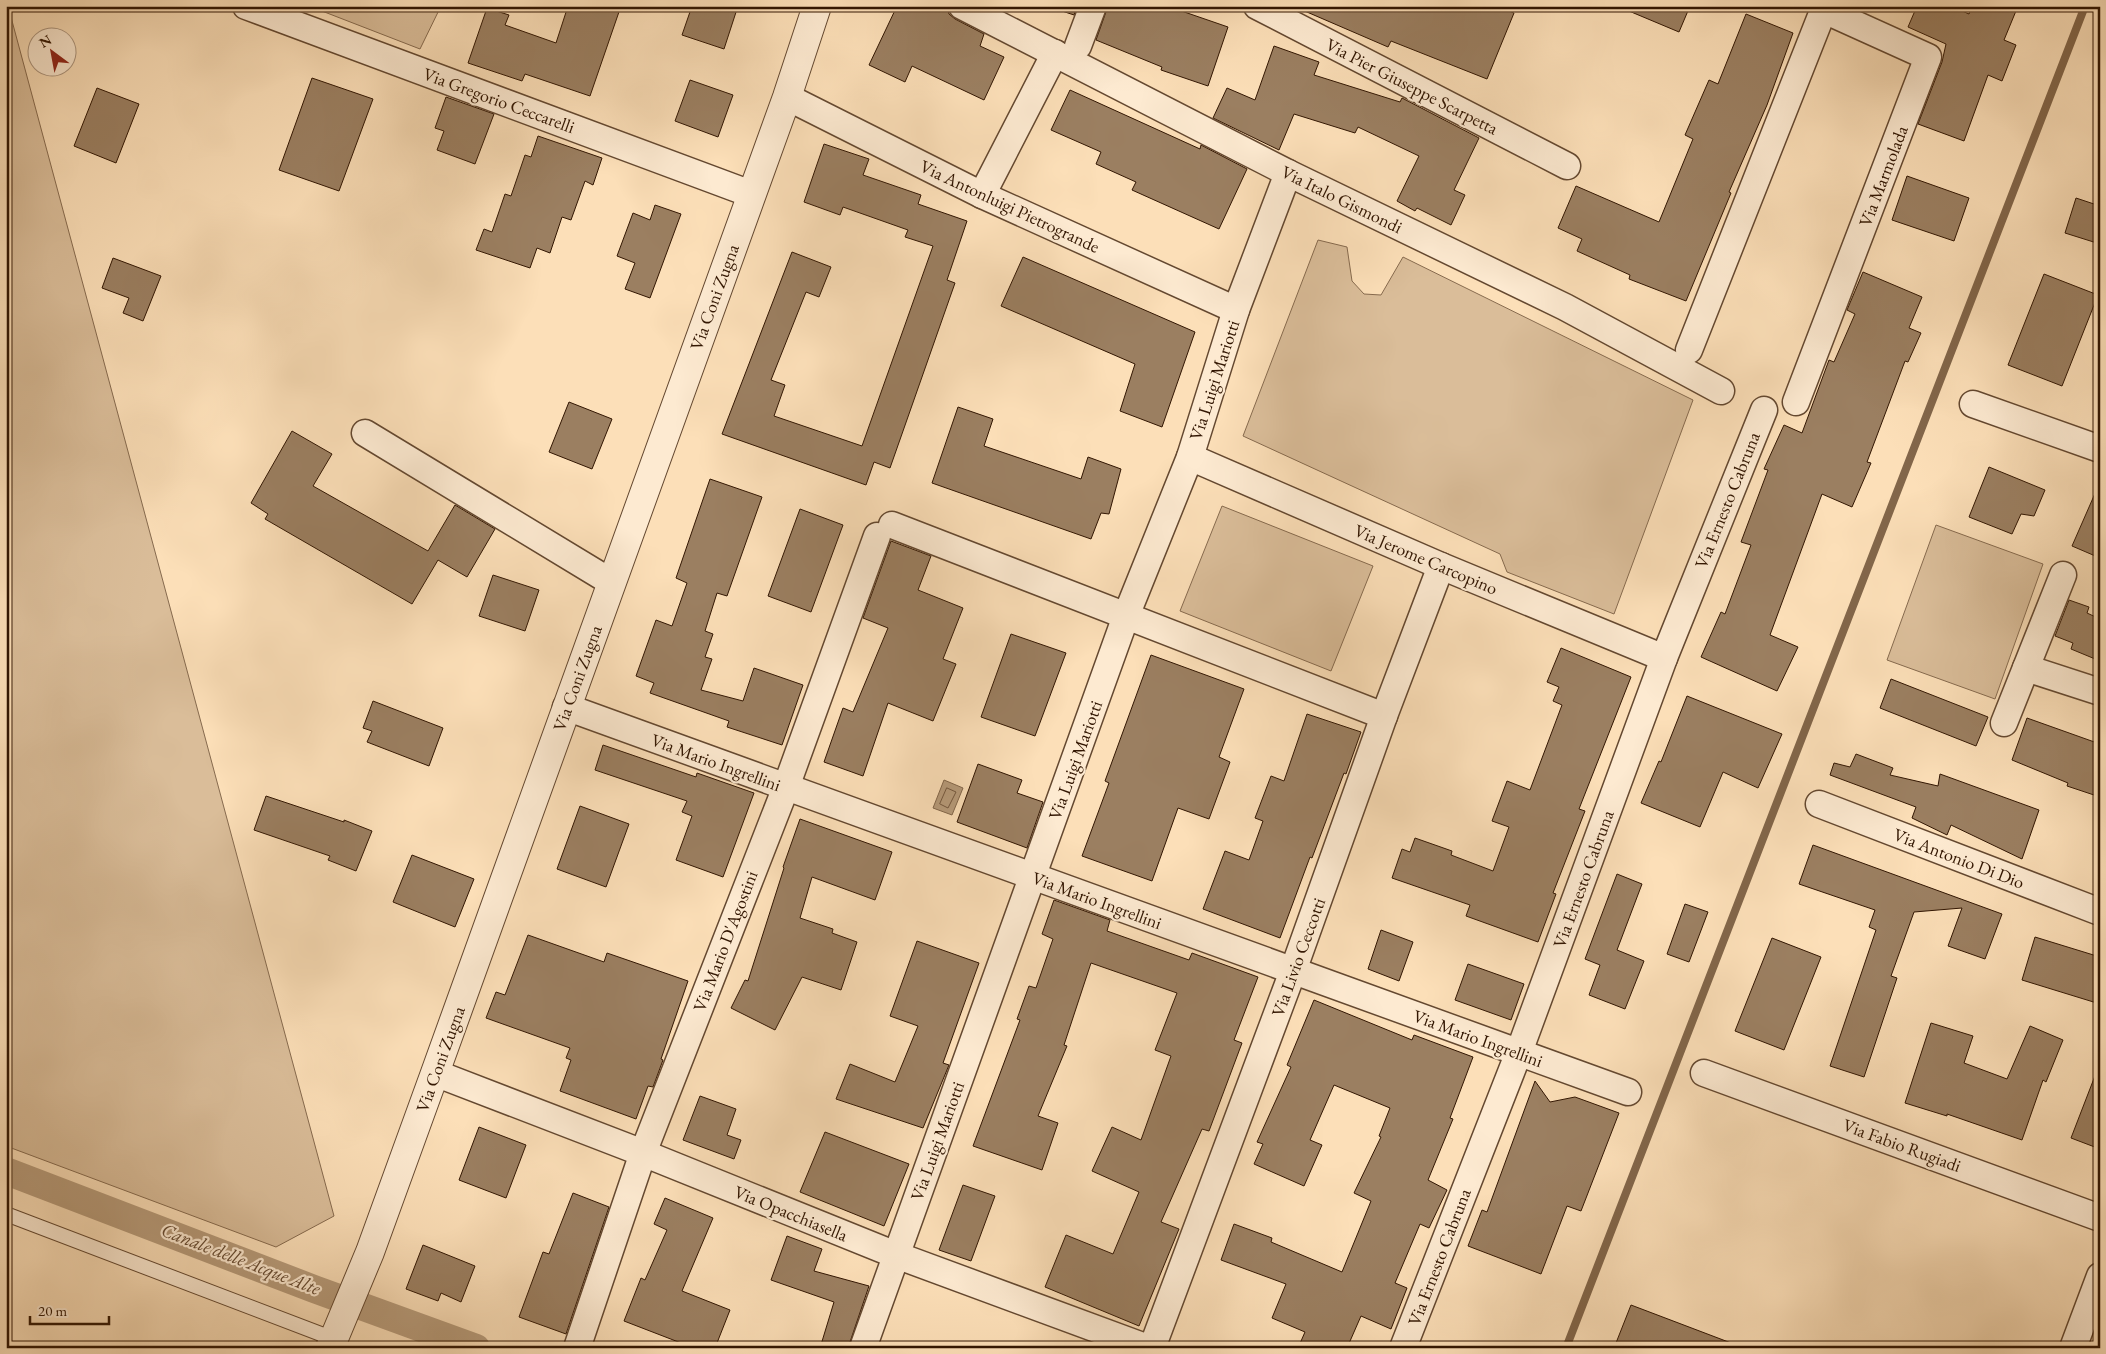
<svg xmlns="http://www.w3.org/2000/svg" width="2106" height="1354" font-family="'EB Garamond',serif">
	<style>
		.green { fill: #dabd99; stroke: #866a4e }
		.water { fill: #b79b7a; stroke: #82664a }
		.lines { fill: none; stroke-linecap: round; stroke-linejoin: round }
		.shore { stroke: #74583e; stroke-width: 1 }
		.stream { stroke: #82664a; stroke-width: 8 }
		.canal { stroke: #b79b7a; stroke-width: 28 }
		.building { fill: #9b7f61; stroke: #321602 }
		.service-casing { stroke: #644830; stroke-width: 16 }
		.minor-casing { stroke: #644830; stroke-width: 29 }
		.tertiary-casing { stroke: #644830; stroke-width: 30 }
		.path { stroke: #321602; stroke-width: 3; stroke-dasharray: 4 2.5; stroke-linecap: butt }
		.service { stroke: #fdead1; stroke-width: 14 }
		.minor { stroke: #fdead1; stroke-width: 26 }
		.tertiary { stroke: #fdead1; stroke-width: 28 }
		.labels { text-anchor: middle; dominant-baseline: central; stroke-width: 4.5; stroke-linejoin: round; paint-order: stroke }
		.street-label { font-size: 18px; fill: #321602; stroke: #fdead1 }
		.water-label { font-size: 19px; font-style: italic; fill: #674b32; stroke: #fdead1 }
	</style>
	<rect width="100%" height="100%" fill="#fcdfb8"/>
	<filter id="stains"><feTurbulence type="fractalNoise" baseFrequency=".004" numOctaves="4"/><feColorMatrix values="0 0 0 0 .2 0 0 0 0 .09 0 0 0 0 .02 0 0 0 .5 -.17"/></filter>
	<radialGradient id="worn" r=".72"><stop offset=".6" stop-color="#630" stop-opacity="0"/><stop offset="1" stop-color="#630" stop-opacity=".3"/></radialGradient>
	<g class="green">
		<path d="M 6,6 L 8,6 L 334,1216 L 276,1247 L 6,1146 Z"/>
		<path d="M 309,6 L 441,6 L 420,49 Z"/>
		<path d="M 1318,240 L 1347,247 L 1352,281 L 1364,294 L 1381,295 L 1403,257 L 1693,400 L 1614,614 L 1507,572 L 1500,554 L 1243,436 Z"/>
		<path d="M 1222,506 L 1373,566 L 1331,671 L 1180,611 Z"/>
		<path d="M 1936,525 L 2043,564 L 1995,699 L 1887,660 Z"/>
	</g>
	<path class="water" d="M 944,780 L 963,788 L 952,815 L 933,808 Z"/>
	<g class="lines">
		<path class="shore" d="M 947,788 L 956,792 L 948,808 L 940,804 Z"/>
		<path class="stream" d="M 1566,1348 L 2085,6"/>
		<path class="canal" d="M 6,1171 L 314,1289 L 476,1348"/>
	</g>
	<g class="building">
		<path d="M 568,6 L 621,6 L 590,96 L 525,74 L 522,81 L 468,63 L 487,8 L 509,15 L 505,25 L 556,43 Z"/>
		<path d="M 692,6 L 738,6 L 724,49 L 682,35 Z"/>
		<path d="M 897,6 L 947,6 L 949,14 L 955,19 L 984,34 L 980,46 L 1004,57 L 984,100 L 912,66 L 905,82 L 869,65 Z"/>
		<path d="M 1056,6 L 1077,6 L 1074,15 L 1056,9 Z"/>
		<path d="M 1108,6 L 1167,6 L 1228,27 L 1208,86 L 1161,70 L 1162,67 L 1096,40 Z"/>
		<path d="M 1293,6 L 1496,6 L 1514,13 L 1487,79 L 1391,41 L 1388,47 Z"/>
		<path d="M 1617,6 L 1690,6 L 1679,32 Z"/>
		<path d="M 1917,6 L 1951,6 L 1969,14 L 1972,6 L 2018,6 L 2004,40 L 2016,45 L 2002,81 L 1988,75 L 1964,141 L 1918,124 L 1942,62 L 1946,44 L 1908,27 Z"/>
		<path d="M 1746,14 L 1793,33 L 1767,105 L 1729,192 L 1731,193 L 1686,301 L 1629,279 L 1630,275 L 1577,251 L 1582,239 L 1558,228 L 1576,186 L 1659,222 L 1693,139 L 1685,135 L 1709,80 L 1718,84 Z"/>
		<path d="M 1274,46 L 1319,62 L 1314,75 L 1400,102 L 1402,98 L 1479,138 L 1454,190 L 1465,195 L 1451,225 L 1417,208 L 1415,211 L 1397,201 L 1419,156 L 1358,127 L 1355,133 L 1294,114 L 1279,150 L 1213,118 L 1227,88 L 1255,100 Z"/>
		<path d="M 312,78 L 373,99 L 339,191 L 279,170 Z"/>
		<path d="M 690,80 L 733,95 L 718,137 L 675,121 Z"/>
		<path d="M 97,88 L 139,104 L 116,163 L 74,146 Z"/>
		<path d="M 1070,90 L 1200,149 L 1201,145 L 1247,169 L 1219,229 L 1132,190 L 1136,182 L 1096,164 L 1101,152 L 1051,130 Z"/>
		<path d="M 446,97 L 494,114 L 475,164 L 437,150 L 444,131 L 435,128 Z"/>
		<path d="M 538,136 L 602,158 L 593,185 L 585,181 L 571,220 L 562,217 L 550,253 L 537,248 L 530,268 L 476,250 L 484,229 L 492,232 L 505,194 L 511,196 L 525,155 L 531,157 Z"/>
		<path d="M 824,144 L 869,159 L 863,175 L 921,195 L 918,204 L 967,221 L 947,280 L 955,283 L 890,468 L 874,462 L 866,485 L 722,434 L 792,252 L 831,267 L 819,297 L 806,292 L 771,380 L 785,385 L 774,416 L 862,446 L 933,246 L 905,237 L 908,230 L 843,207 L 840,215 L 804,202 Z"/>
		<path d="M 1907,176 L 1969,198 L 1954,241 L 1892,220 Z"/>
		<path d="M 2076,198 L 2100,206 L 2100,244 L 2065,233 Z"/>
		<path d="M 655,205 L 681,214 L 650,298 L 625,289 L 635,263 L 617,256 L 633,213 L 650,220 Z"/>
		<path d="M 1023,257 L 1195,332 L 1162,427 L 1120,411 L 1135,364 L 1001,306 Z"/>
		<path d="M 113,258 L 161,276 L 143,321 L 123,313 L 129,298 L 102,288 Z"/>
		<path d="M 1863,272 L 1922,297 L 1909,328 L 1921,333 L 1908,362 L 1905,361 L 1867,462 L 1871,463 L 1852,507 L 1822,494 L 1770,635 L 1798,647 L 1777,691 L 1701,657 L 1721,612 L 1725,614 L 1751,545 L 1741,542 L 1768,470 L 1764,469 L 1784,425 L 1802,433 L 1829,360 L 1834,362 L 1855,314 L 1847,310 Z"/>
		<path d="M 2044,274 L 2098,295 L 2062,386 L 2008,365 Z"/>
		<path d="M 569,402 L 612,419 L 592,469 L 549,452 Z"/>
		<path d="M 958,407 L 993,419 L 984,446 L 1081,479 L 1088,457 L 1121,469 L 1109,514 L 1101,513 L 1091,539 L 932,483 Z"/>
		<path d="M 292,431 L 332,454 L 313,486 L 428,551 L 455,505 L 495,529 L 467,577 L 438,560 L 412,604 L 265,519 L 268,514 L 251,503 Z"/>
		<path d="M 1989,467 L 2045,490 L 2034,516 L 2021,514 L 2012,534 L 1969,517 Z"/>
		<path d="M 710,479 L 762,497 L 727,596 L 717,593 L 705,631 L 713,634 L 705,657 L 712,659 L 701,690 L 743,701 L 754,668 L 803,685 L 782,745 L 727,727 L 729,721 L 650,693 L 654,683 L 636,676 L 656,620 L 672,626 L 687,583 L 676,578 Z"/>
		<path d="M 2100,482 L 2100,558 L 2072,546 Z"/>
		<path d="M 800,509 L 843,525 L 811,612 L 768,596 Z"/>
		<path d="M 891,541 L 931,556 L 918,590 L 963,608 L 943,659 L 956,664 L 933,721 L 888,703 L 863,776 L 824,762 L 843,708 L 853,712 L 888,628 L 863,618 Z"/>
		<path d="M 493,575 L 539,590 L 525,631 L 479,616 Z"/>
		<path d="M 2069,600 L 2089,607 L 2087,613 L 2100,619 L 2100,661 L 2071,649 L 2073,643 L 2055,636 Z"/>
		<path d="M 1011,634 L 1066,653 L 1035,736 L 981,717 Z"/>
		<path d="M 1561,648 L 1631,677 L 1579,809 L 1585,811 L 1553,893 L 1556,894 L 1538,942 L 1466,916 L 1470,905 L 1392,878 L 1402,849 L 1410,852 L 1415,838 L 1452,851 L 1451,855 L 1493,871 L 1509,827 L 1492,821 L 1507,781 L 1530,790 L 1562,705 L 1553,701 L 1559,687 L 1547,682 Z"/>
		<path d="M 1151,655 L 1244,689 L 1219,757 L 1230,762 L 1209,819 L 1178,808 L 1152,881 L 1082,856 L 1109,783 L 1105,781 Z"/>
		<path d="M 1891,679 L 1988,717 L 1976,746 L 1880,708 Z"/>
		<path d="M 1687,696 L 1782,734 L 1758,788 L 1723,772 L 1700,827 L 1641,803 L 1659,761 L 1661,762 Z"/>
		<path d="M 373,701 L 443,728 L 429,766 L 367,742 L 372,731 L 363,728 Z"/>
		<path d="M 1307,714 L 1361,732 L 1346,774 L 1344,773 L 1312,858 L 1310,857 L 1280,938 L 1203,909 L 1225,851 L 1249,860 L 1263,821 L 1255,818 L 1271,776 L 1284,781 Z"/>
		<path d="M 2027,718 L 2100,744 L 2100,797 L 2067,786 L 2068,783 L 2012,760 Z"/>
		<path d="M 603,745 L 696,777 L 697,773 L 754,793 L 723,877 L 676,860 L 692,816 L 682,812 L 687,801 L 595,770 Z"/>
		<path d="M 1856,754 L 1893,768 L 1890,775 L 1938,786 L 1940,774 L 2039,810 L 2022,859 L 1951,825 L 1947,835 L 1912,818 L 1916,807 L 1830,775 L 1834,763 L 1850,767 Z"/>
		<path d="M 978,764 L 1022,780 L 1017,793 L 1043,802 L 1027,848 L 957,822 Z"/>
		<path d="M 266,796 L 344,822 L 344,820 L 372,831 L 356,871 L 328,860 L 330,856 L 254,830 Z"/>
		<path d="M 580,806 L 629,824 L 606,887 L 557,869 Z"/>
		<path d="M 800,819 L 892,852 L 875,900 L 812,877 L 800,918 L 833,929 L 832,933 L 857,942 L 841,990 L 802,977 L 775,1030 L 731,1008 L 745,980 L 748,981 L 784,868 L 783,867 Z"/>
		<path d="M 1813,845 L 2002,914 L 1985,959 L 1948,946 L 1962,908 L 1914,912 L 1891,976 L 1897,978 L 1864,1077 L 1830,1066 L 1876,930 L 1869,927 L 1875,910 L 1799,884 Z"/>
		<path d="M 412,855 L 474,879 L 455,927 L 393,902 Z"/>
		<path d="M 1617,874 L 1642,884 L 1617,950 L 1644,961 L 1625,1009 L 1589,995 L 1600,965 L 1585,959 Z"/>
		<path d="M 1054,900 L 1110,920 L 1107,931 L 1189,960 L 1192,953 L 1258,977 L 1234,1040 L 1242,1043 L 1209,1131 L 1202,1129 L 1161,1222 L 1179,1229 L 1139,1326 L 1045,1287 L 1066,1235 L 1113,1254 L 1139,1192 L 1092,1171 L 1112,1127 L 1141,1140 L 1171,1056 L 1155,1050 L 1177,993 L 1091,963 L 1064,1045 L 1067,1046 L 1038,1116 L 1058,1123 L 1042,1170 L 973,1146 L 1020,1020 L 1017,1019 L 1029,986 L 1036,988 L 1053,939 L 1042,934 Z"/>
		<path d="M 1685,904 L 1708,912 L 1689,962 L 1667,954 Z"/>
		<path d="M 1381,930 L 1413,942 L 1399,981 L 1368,969 Z"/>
		<path d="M 528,935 L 604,962 L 607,953 L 688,981 L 661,1059 L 663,1060 L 653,1087 L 648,1086 L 636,1119 L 560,1091 L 571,1060 L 566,1058 L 570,1048 L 486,1018 L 496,992 L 505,995 Z"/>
		<path d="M 2035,937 L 2100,957 L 2100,1004 L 2022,980 Z"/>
		<path d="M 1772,938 L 1821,957 L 1784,1050 L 1735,1031 Z"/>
		<path d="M 917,941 L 979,963 L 943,1063 L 949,1065 L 923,1128 L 836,1099 L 850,1064 L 895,1082 L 918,1026 L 890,1016 Z"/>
		<path d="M 1468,964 L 1524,984 L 1511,1020 L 1455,1000 Z"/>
		<path d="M 1314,1000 L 1412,1040 L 1414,1035 L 1473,1057 L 1450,1118 L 1453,1119 L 1428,1180 L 1447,1190 L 1429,1228 L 1420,1224 L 1395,1283 L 1407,1288 L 1391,1329 L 1361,1316 L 1347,1348 L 1298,1348 L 1305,1332 L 1272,1318 L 1286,1284 L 1221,1260 L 1234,1224 L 1272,1238 L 1271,1242 L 1342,1272 L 1371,1201 L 1354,1193 L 1381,1137 L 1379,1136 L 1390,1108 L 1334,1085 L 1310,1140 L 1322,1145 L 1304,1186 L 1254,1164 L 1263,1144 L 1257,1142 L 1291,1067 L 1287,1065 Z"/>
		<path d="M 1931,1023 L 1973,1036 L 1964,1063 L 2007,1079 L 2030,1026 L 2063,1040 L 2046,1082 L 2043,1080 L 2022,1140 L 1947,1114 L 1947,1116 L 1905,1103 Z"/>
		<path d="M 2098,1068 L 2100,1068 L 2100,1149 L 2071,1138 Z"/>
		<path d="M 1535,1081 L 1550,1102 L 1575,1097 L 1619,1113 L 1581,1211 L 1567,1206 L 1541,1274 L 1468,1246 L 1482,1210 L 1487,1212 Z"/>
		<path d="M 700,1096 L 736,1109 L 727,1135 L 741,1140 L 734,1159 L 683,1140 Z"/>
		<path d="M 479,1127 L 526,1145 L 506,1198 L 459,1180 Z"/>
		<path d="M 825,1132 L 909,1164 L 884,1226 L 800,1192 Z"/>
		<path d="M 963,1185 L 995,1196 L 971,1261 L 939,1250 Z"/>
		<path d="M 573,1193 L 609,1207 L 566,1334 L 519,1317 L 543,1252 L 549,1254 Z"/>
		<path d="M 665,1198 L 713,1218 L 682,1291 L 730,1310 L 715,1348 L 694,1348 L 624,1321 L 641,1278 L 645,1280 L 667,1230 L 654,1224 Z"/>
		<path d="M 787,1236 L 822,1249 L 814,1271 L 869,1286 L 848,1348 L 820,1348 L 834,1302 L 771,1280 Z"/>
		<path d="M 423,1245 L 475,1266 L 461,1302 L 441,1293 L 438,1301 L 406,1289 Z"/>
		<path d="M 1631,1305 L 1739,1346 L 1738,1348 L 1614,1348 Z"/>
	</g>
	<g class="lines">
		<g class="service-casing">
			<path id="service" d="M 6,1214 L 334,1339"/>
		</g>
		<g class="minor-casing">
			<g id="minor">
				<path d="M 246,6 L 751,194"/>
				<path d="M 962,6 L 1288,173 L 1565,307 L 1721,391"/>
				<path d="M 1257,6 L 1567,166"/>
				<path d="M 1078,46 L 1093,6"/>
				<path d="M 787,97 L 982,195 L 1236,310"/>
				<path d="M 982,195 L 1055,53"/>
				<path d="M 1689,350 L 1825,6"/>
				<path d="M 1796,402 L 1928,57 L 1824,10"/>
				<path d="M 1973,404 L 2100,449"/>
				<path d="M 365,433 L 611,582"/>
				<path d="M 1190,457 L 1441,566 L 1664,658"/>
				<path d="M 892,525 L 1384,716"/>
				<path d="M 2026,668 L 2100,692"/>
				<path d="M 566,707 L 1628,1092"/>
				<path d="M 2004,723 L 2063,575"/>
				<path d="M 1819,804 L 2100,912"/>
				<path d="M 435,1073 L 643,1153 L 896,1255 L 1148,1348"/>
				<path d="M 1704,1073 L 2100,1218"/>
				<path d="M 577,1348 L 643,1153 L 786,787 L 877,536"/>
				<path d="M 863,1348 L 1126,616 L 1190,457 L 1236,310 L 1288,173"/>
				<path d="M 1152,1348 L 1293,971 L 1384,716 L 1441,566"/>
				<path d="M 1403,1348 L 1519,1052 L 1664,658 L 1764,410"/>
				<path d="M 2073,1348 L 2100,1276"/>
			</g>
		</g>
		<g class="tertiary-casing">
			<path id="tertiary" d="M 330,1348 L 370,1252 L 435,1073 L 787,97 L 817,6"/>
		</g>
		<path class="path" d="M 361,1344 L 373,1348"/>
		<use href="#service" class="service"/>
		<use href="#minor" class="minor"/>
		<use href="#tertiary" class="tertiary"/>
	</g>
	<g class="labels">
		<g class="street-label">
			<text transform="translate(1412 86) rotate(27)">Via Pier Giuseppe Scarpetta</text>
			<text transform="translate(499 100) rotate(20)">Via Gregorio Ceccarelli</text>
			<text transform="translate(1883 176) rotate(-69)">Via Marmolada</text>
			<text transform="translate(1342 199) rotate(26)">Via Italo Gismondi</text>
			<text transform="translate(1010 206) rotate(25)">Via Antonluigi Pietrogrande</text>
			<text transform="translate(714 297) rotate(-70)">Via Coni Zugna</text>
			<text transform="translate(1214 380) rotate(-72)">Via Luigi Mariotti</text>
			<text transform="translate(1727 500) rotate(-68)">Via Ernesto Cabruna</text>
			<text transform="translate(1426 559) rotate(23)">Via Jerome Carcopino</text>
			<text transform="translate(577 678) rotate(-70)">Via Coni Zugna</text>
			<text transform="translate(1075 760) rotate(-70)">Via Luigi Mariotti</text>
			<text transform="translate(716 762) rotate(20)">Via Mario Ingrellini</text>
			<text transform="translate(1959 858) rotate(21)">Via Antonio Di Dio</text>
			<text transform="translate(1583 879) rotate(-70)">Via Ernesto Cabruna</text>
			<text transform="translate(1097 900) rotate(20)">Via Mario Ingrellini</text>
			<text transform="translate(725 941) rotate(-69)">Via Mario D'Agostini</text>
			<text transform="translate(1298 957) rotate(-70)">Via Livio Ceccotti</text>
			<text transform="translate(1478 1038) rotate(20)">Via Mario Ingrellini</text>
			<text transform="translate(440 1059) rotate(-70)">Via Coni Zugna</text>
			<text transform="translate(937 1141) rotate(-70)">Via Luigi Mariotti</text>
			<text transform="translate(1902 1145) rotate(20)">Via Fabio Rugiadi</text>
			<text transform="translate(791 1213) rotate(22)">Via Opacchiasella</text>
			<text transform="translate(1439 1257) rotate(-69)">Via Ernesto Cabruna</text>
		</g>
		<g class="water-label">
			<text transform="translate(241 1259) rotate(21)">Canale delle Acque Alte</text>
		</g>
	</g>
	<rect width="2106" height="1354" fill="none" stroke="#fcdfb8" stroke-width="25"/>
	<rect x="8" y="8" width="2091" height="1339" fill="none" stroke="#321602" stroke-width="2.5"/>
	<rect x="12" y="12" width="2081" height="1329" fill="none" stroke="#321602"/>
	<g transform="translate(52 52) rotate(328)"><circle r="24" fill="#fdead1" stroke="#ac957e"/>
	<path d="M0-4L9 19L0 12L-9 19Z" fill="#8f2418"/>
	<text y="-8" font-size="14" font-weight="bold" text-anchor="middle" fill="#321602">N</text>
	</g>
	<path d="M30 1316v8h79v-8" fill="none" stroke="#321602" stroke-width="2.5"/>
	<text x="38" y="1316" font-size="15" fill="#321602" stroke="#fdead1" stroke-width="4" paint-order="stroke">20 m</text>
	<rect width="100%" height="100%" filter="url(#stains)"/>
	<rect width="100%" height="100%" fill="url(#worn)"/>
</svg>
